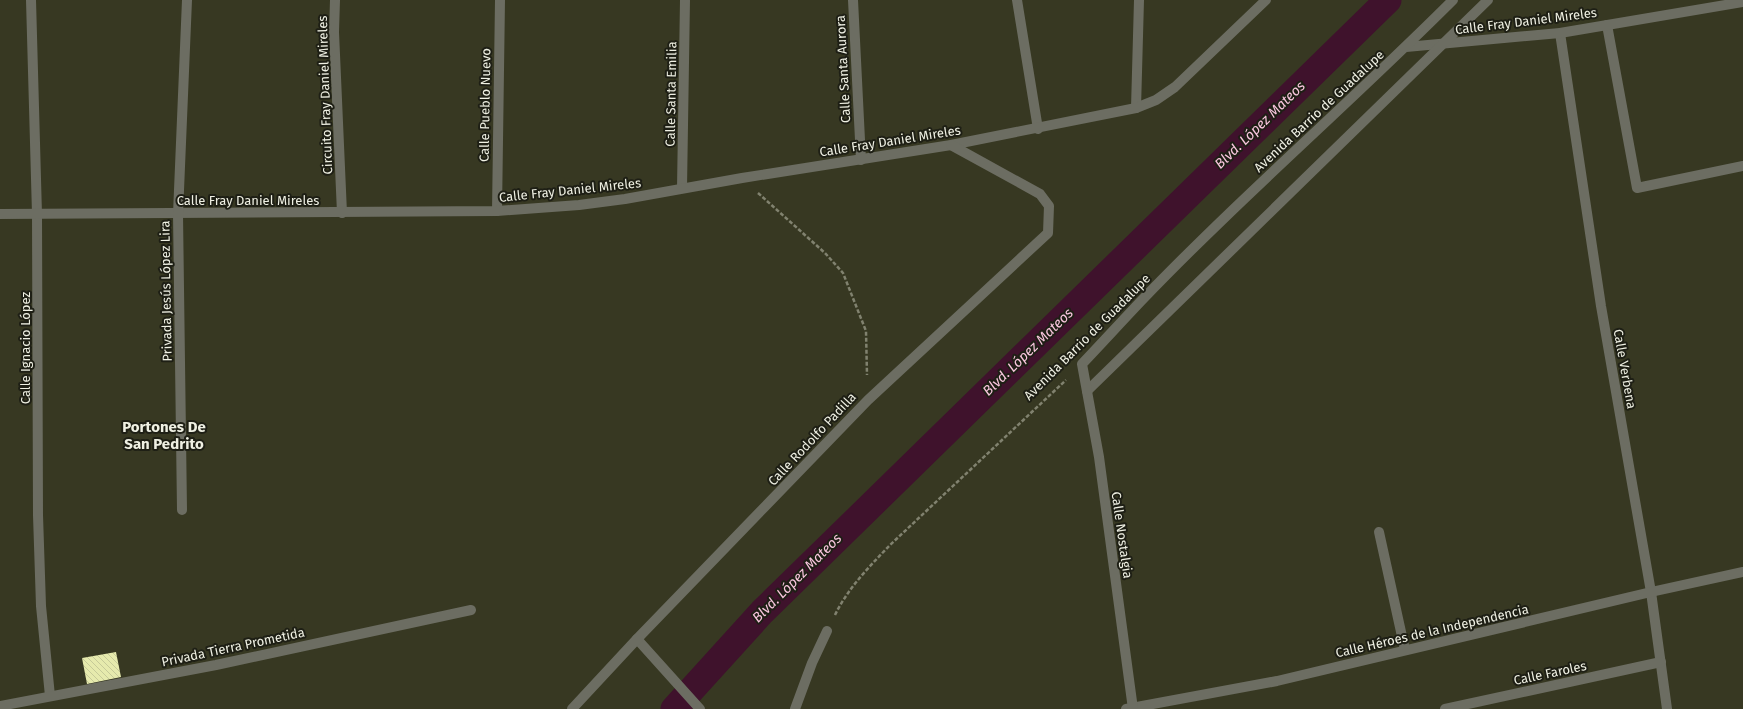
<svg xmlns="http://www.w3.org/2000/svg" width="1743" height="709" font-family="'Fira Sans',sans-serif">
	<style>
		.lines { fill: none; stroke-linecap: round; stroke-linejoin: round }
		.canal { stroke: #3f122c; stroke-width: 27 }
		.building { fill: url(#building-back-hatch) }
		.path { stroke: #81826f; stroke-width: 2.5; stroke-dasharray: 4 2; stroke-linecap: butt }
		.lane { stroke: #6c6d62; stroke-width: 10 }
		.street { stroke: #6c6d62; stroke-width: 10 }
		.labels { text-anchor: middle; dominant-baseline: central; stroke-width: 4; stroke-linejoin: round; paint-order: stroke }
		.street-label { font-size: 13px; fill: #eff0e3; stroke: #1e1f15 }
		.water-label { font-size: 14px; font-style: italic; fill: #fac7df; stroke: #1e1f15 }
		.quarter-label { font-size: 15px; font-weight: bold; fill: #eff0e3; stroke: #1e1f15 }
	</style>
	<defs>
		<pattern id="building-back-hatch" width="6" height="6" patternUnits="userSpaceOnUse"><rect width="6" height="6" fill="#e6eaad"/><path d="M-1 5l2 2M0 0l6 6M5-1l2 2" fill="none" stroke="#c6ca98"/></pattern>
	</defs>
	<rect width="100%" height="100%" fill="#373822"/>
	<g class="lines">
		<path class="canal" d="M 674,709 L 762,612 L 1388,0"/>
	</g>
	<path class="building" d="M 116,652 L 121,677 L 87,684 L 82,658 Z"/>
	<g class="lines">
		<g class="path">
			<path d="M 758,193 L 825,253 L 843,273 L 866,331 L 867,375"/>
			<path d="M 835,615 C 848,588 869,567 890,545 L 1066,380"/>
		</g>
		<path class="lane" d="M 1607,25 L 1637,188 L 1743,166"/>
		<g class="street">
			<path d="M 31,0 L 37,214 L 38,515 L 41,606 L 50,696"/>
			<path d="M 335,0 L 334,32 L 342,213"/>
			<path d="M 853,0 L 861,160"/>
			<path d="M 1017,0 L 1038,129"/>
			<path d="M 1560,33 L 1601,306 L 1651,592 L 1667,709"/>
			<path d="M 1406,47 L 1560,33 L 1743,2"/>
			<path d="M 1136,108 L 1139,0"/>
			<path d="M 682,188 L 685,0"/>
			<path d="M 497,211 L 500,0"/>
			<path d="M 0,214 L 497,211 L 579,205 L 625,199 L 742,178 L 951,145 L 1136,108 L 1156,100 L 1175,87 L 1266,0"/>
			<path d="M 1087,391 L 1488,0"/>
			<path d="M 182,510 L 178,214 L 187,0"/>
			<path d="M 1379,532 L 1405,650"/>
			<path d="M 637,639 L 700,709"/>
			<path d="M 0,706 L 216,665 L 471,610"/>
			<path d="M 572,709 L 637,639 L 868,400 L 1048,233 L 1049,206 L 1040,194 L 951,145"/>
			<path d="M 795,709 L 812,663 L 827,631"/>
			<path d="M 1126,709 L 1277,681 L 1651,592 L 1743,572"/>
			<path d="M 1133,709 L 1099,457 L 1082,364 C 1102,343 1122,321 1142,300 C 1242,196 1351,102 1453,0"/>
			<path d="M 1445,709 L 1661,662"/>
		</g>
	</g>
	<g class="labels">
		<g class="street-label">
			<text transform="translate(1526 21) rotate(-7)">Calle Fray Daniel Mireles</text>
			<text transform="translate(843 69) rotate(-93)">Calle Santa Aurora</text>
			<text transform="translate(671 94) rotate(-89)">Calle Santa Emilia</text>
			<text transform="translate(325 95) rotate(-92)">Circuito Fray Daniel Mireles</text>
			<text transform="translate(485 105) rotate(-89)">Calle Pueblo Nuevo</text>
			<text transform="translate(1319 111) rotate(-43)">Avenida Barrio de Guadalupe</text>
			<text transform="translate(890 141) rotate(-9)">Calle Fray Daniel Mireles</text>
			<text transform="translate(570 190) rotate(-6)">Calle Fray Daniel Mireles</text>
			<text x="248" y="200">Calle Fray Daniel Mireles</text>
			<text transform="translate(166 291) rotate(-91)">Privada Jesús López Lira</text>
			<text transform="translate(1087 337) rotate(-45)">Avenida Barrio de Guadalupe</text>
			<text transform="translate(25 348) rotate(-90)">Calle Ignacio López</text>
			<text transform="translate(1625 369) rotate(80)">Calle Verbena</text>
			<text transform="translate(812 439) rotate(-47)">Calle Rodolfo Padilla</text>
			<text transform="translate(1122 535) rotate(82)">Calle Nostalgia</text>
			<text transform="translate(1432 631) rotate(-13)">Calle Héroes de la Independencia</text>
			<text transform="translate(233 647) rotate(-12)">Privada Tierra Prometida</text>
			<text transform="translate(1550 673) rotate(-12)">Calle Faroles</text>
		</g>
		<g class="water-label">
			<text transform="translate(1260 125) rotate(-44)">Blvd. López Mateos</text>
			<text transform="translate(1028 352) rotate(-44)">Blvd. López Mateos</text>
			<text transform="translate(797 578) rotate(-45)">Blvd. López Mateos</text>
		</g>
		<g class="quarter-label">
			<text x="164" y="427">Portones De<tspan x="164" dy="17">San Pedrito</tspan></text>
		</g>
	</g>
</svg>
